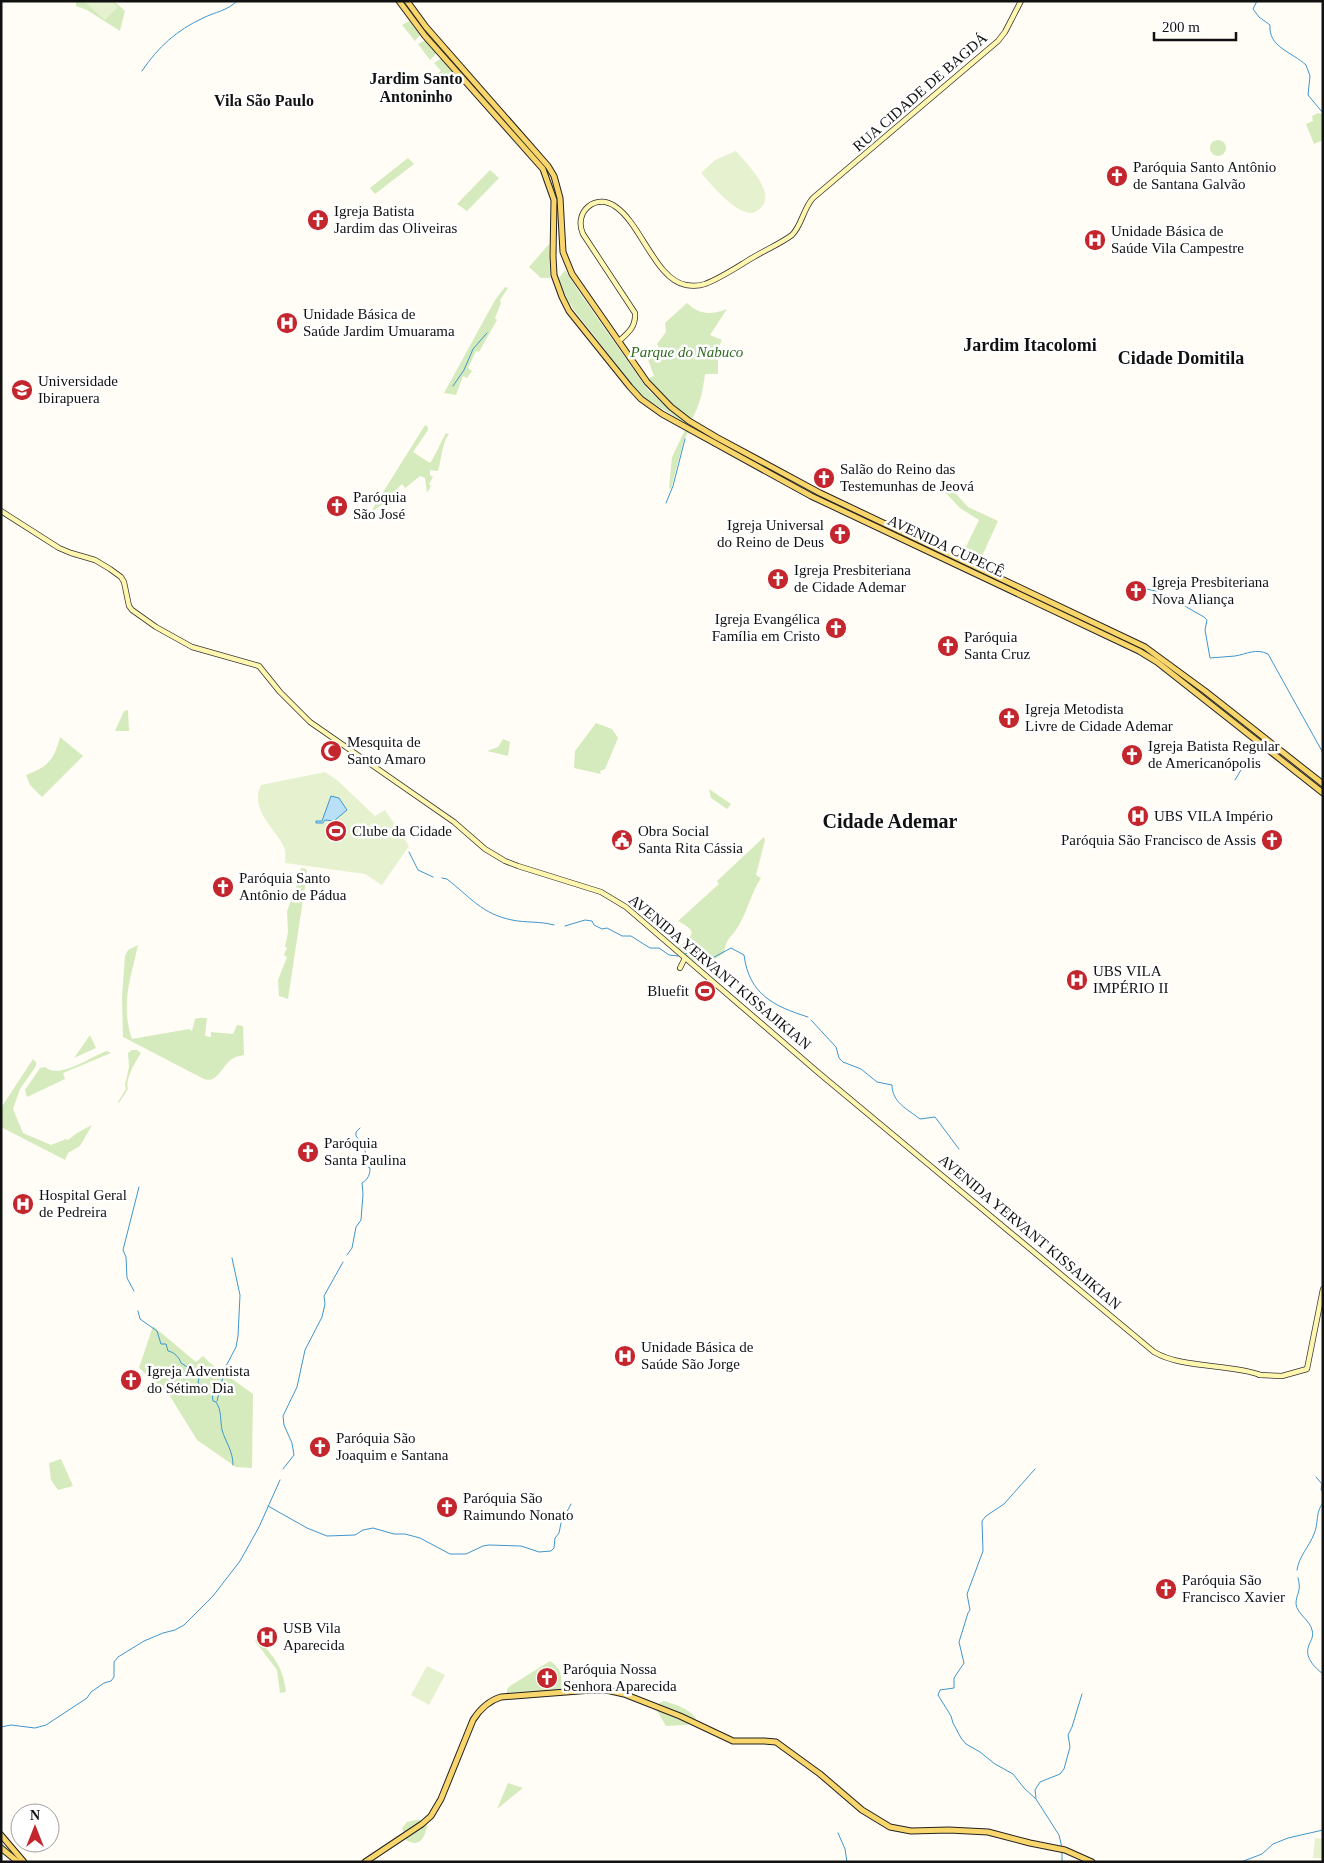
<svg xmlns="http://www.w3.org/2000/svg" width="1324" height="1863" font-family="'Times New Roman',serif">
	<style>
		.green { fill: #d5ebbd }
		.pitch { fill: #e6f2cf }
		.water { fill: #b9e0f7; stroke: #3f96cf }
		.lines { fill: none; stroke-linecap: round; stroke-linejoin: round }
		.stream { stroke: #3f96cf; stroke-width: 1 }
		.secondary-casing { stroke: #333; stroke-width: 6 }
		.primary-casing { stroke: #222; stroke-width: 7 }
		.secondary { stroke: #fff6b0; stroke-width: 4.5 }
		.primary { stroke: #f9d66b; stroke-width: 5 }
		.labels { text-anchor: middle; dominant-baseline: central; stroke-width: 5; stroke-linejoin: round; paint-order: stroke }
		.street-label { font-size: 15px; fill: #111; stroke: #fff }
		.poi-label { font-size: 15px; fill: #111; stroke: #fff; text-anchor: start }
		.park-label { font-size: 15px; font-style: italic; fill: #2f6b1f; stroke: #fff }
		.neighbourhood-label { font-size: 16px; font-weight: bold; fill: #111; stroke: #fff }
		.quarter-label { font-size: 18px; font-weight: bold; fill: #111; stroke: #fff }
		.district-label { font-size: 20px; font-weight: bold; fill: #111; stroke: #fff }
	</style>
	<rect width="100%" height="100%" fill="#fffdf5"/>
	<g class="green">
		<path d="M 76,1 L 114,1 L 125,11 L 120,31 L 87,10 L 76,6 Z"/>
		<path d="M 409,21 L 420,35 L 415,41 L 402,25 Z"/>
		<path d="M 426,40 L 437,53 L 430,60 L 418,44 Z"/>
		<path d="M 440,59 L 443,59 L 453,71 L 452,74 L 441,84 L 434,76 L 441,71 L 434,63 Z"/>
		<path d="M 1318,113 L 1322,114 L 1323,140 L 1314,144 L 1306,124 L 1313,121 L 1312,116 Z"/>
		<circle cx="1218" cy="148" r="8"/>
		<path d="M 408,158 L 414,164 L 375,194 L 370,188 Z"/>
		<path d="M 490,170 L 499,178 L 467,211 L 457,204 Z"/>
		<path d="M 549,244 L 550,278 L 541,278 L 529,267 Z"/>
		<path d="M 565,270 L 579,292 L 648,390 L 685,423 L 640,395 L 574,310 L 567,299 L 559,278 Z"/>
		<path d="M 505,287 L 508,288 L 500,300 L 501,303 L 495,318 L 497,320 L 479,352 L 476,351 L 468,368 L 472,371 L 467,378 L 463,376 L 456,395 L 444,393 L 495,300 Z"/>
		<path d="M 687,303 C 699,315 711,315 727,309 L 710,335 L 722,340 L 718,349 L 718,374 L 705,374 C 703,390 700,405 692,419 L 681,412 L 650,380 L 649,378 L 654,376 L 647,357 L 659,348 L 657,344 L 666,332 L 665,323 Z"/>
		<path d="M 425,425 L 428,427 L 428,430 L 413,452 L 430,463 C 436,455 440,443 446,433 L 449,434 C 442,443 442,457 438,471 L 430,470 L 430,475 L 433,477 L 429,484 L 431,486 L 427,493 L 425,478 L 420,476 L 405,488 L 402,484 L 393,493 L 394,499 L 387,501 L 373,511 L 372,510 Z"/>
		<path d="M 686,428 L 689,430 L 684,440 L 671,489 L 669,488 L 672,457 Z"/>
		<path d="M 945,482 L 968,507 L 998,521 L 978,565 L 961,557 L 979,520 L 960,508 L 940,487 Z"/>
		<path d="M 128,710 L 129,731 L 115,731 L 124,711 Z"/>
		<path d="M 596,723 L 612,729 L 618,738 L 605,769 L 600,771 L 601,774 L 574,768 L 575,751 Z"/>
		<path d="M 60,737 L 83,756 L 42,797 L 30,785 L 26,775 C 48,767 54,760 60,737 Z"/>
		<path d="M 503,739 L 510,742 L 508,756 L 487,751 L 498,747 Z"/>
		<path d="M 709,789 L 731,804 L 727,809 L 711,798 Z"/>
		<path d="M 764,837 L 765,840 L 756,875 L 761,878 C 751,893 748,910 739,925 C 731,939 727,936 724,953 L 710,962 L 696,963 L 678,948 C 692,934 700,933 678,921 L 719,884 L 717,881 Z"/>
		<path d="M 301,868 L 306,869 L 307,873 L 288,999 L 279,996 L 278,980 L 287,957 L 284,955 L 287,948 L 285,947 L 288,932 L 287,911 L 298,882 Z"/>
		<path d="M 138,945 C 131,978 120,1004 132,1039 L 189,1029 L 192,1031 L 195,1019 L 198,1018 L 207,1018 L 205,1036 L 211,1037 L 211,1032 L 233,1034 L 237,1025 L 243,1026 L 244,1055 C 240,1056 236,1056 232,1059 C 222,1065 218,1084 204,1079 L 123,1037 L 122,997 L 125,956 L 128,950 Z"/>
		<path d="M 90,1035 L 96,1048 L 74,1058 Z"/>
		<path d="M 132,1050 L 137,1050 L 141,1053 C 135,1062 125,1080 128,1089 L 119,1103 L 118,1102 L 126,1089 L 125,1085 L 129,1067 L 128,1053 Z"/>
		<path d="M 107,1051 L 111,1053 L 63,1073 L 65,1079 L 27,1097 L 25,1090 L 40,1068 L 45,1067 C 60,1080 91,1056 107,1051 Z"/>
		<path d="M 33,1059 L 36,1062 L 36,1066 L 20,1089 L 13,1109 L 23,1133 L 51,1145 L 66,1139 L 68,1140 L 77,1133 L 92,1125 L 80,1146 L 68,1153 L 65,1160 L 1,1127 L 1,1108 Z"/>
		<path d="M 153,1326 L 196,1362 L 203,1356 L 210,1363 L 253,1394 L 252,1468 L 236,1467 L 197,1440 L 168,1393 L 139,1368 Z"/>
		<path d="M 61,1459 L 73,1486 L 58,1490 L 51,1480 L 49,1463 Z"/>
		<path d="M 258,1638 C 274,1658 283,1666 286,1692 L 280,1693 L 277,1670 L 255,1641 Z"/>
		<path d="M 550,1661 C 562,1669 562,1676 561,1690 L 507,1694 L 507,1689 L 510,1686 Z"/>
		<path d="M 664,1701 C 673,1703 692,1710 696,1719 L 687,1725 L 666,1726 L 657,1711 L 659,1703 Z"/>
		<path d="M 508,1783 L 523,1788 L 497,1809 Z"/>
		<path d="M 415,1820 L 423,1820 L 427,1826 C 425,1838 419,1848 406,1840 L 402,1828 L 407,1822 Z"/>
	</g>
	<g class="pitch">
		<path d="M 84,1 L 112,1 L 118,7 L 105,20 Z"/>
		<path d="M 736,151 C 748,165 784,200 753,213 C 736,215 712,185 701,173 L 715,160 Z"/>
		<path d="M 325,772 L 337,780 L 375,816 L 385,810 L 409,846 L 382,885 L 365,874 L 285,863 C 285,858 286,852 284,847 C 274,827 249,809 261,785 Z"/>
		<path d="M 427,1666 L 445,1675 L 429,1705 L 411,1695 Z"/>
		<path d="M 1315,1838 L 1323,1839 L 1323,1858 L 1313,1858 Z"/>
	</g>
	<path class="water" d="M 331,796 L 339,798 L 347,810 L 334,821 L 325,820 L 323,823 L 316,823 L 316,821 L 322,821 Z"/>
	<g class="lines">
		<g class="stream">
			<path d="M 1257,1 L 1253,9 L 1259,17 L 1270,25 C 1268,47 1292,52 1306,65 L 1310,76 L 1308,95 L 1323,113"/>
			<path d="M 142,71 C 158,47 177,30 203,18 C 215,12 227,11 237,1"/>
			<path d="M 453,386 L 464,370 L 473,349 L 487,333"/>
			<path d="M 666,503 L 673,486 L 685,439"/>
			<path d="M 1142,588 L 1160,592 L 1204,617 L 1207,620 L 1205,630 L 1210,658 C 1218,657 1227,657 1235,656 C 1247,654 1256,648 1268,654 L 1323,753"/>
			<path d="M 1235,780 L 1254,748"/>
			<path d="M 409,852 L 418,870 L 433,877"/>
			<path d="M 442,878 L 447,879 C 470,897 482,914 512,920 C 526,923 540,921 554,925"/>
			<path d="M 565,926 L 585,920 L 592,921 L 594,925 L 602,929 L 607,928 L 622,936 L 631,936 L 650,948 L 659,948 L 669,955 L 678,956"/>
			<path d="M 685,954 L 689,953 L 695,958 L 705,962 L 731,948 L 744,955 C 749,994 773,1006 808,1017"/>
			<path d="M 811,1020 L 836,1047 L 839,1058 L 843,1062 L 861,1069 L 877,1082 L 892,1085 C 892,1102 907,1109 920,1119 L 935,1117 L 959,1149"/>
			<path d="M 347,1255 L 352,1248 L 356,1227 L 361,1220 L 363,1194 L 362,1183 C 368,1179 370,1175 370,1168 L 365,1165 C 363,1158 368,1148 363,1142 C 361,1140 358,1139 356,1136 L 356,1132 L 360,1128"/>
			<path d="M 134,1291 L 127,1278 L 126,1257 L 123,1250 L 139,1187"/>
			<path d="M 138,1311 L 140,1319 L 157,1331 L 161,1344 L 166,1344 L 168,1351 C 174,1352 179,1357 181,1363 L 189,1368 L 190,1371 L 199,1378 L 198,1383 L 212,1393 L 213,1401 L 216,1402 C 222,1411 220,1420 222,1430 C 226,1443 233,1451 233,1465"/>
			<path d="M 225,1368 L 236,1347 L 238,1336 L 240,1295 L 232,1258"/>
			<path d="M 217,1401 L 224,1373"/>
			<path d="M 283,1469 L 294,1455 L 292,1443 L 284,1425 L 283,1416 L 297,1387 L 305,1350 L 322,1317 L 325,1304 L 324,1296 L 343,1262"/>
			<path d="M 1035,1469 L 1004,1504 L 986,1516 L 982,1521 L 983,1551 L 967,1594 L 970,1610 L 968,1613 L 959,1642 L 964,1663 L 954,1678 L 954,1688 L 940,1690 L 938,1695 L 951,1716 L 953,1723 L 961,1738 L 966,1744 L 980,1752 L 995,1764 L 1013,1774 L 1024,1788 L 1036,1799 L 1059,1835 L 1062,1848"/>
			<path d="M 1316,1477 L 1322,1484 L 1321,1490 L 1323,1492"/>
			<path d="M 268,1506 L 307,1528 L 327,1536 L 355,1535 L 363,1530 L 373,1528 L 394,1534 L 405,1534 L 420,1538 L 450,1554 L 466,1554 L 483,1546 L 489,1545 L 521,1546 L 539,1552 L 551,1551 L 554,1548 L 555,1538 L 559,1533 L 561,1523 L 571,1504"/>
			<path d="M 1297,1570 C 1299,1556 1309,1547 1314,1534 C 1319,1523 1315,1512 1323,1503"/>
			<path d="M 1298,1578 C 1302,1592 1296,1593 1296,1604 C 1297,1614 1310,1620 1312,1630 C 1314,1636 1311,1640 1309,1645 C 1304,1657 1314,1667 1323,1674"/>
			<path d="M 1,1727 L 11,1725 L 35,1728 L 46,1725 L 87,1698 L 91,1692 L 104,1683 L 111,1681 L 114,1677 L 114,1662 L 118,1657 L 144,1641 L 163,1633 L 175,1630 L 184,1625 L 213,1596 L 240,1561 L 259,1527 L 280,1480"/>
			<path d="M 1036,1798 L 1035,1790 L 1040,1782 L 1060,1774 L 1064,1769 L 1070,1747 L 1068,1735 L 1072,1727 L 1082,1694"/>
			<path d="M 838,1833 L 845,1849 L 847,1862"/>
			<path d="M 1062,1862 L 1062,1852"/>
			<path d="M 1241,1862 L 1262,1854 L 1273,1844 L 1288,1838 L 1323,1830"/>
		</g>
		<g class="secondary-casing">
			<g id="secondary">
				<path d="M 619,341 C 628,333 636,327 635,313 L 583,234 C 573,212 596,192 616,207 C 641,224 656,280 686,285 C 692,286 699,286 705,284 C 721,278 737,267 752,258 C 765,250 780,244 792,235 C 802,225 803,209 813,198 L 998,41 L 1005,32 L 1021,1"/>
				<path d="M 1,511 L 59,548 L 71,553 L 95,560 L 110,569 L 121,577 L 124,582 L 129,606 L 132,610 L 156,627 L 192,647 L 259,666 L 280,692 L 310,722 L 454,822 L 485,849 L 505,861 L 518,866 L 601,892 L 626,907 L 820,1074 L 1154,1352 C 1183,1369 1228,1363 1261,1375"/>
				<path d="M 680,968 L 685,958"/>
				<path d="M 1259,1375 L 1282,1376 L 1307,1369 L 1323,1289"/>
			</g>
		</g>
		<g class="primary-casing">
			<g id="primary">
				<path d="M 399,1 L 425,36 L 543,169 L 554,200 L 553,256 L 554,275 L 562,297 L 569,311 L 630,387 L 641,399 L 662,414 L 811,496 L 1139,651 L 1157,662 L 1323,793"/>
				<path d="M 407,1 L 426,27 L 548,166 L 554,176 L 560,198 L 563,252 L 572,274 L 647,382 L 671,407 L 689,421 L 716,437 L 820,493 L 1145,647 L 1205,691 L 1323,784"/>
				<path d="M 1,1835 L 24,1862"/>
				<path d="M 1,1848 L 18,1862"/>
				<path d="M 365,1862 L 422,1824 L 431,1816 L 441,1799 L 473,1720 C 480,1709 488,1701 501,1697 L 592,1690 L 606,1690 L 624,1694 L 680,1716 L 733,1741 L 764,1741 L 776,1742 L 820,1774 L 862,1810 L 890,1827 L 911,1831 L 949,1830 L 988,1832 L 1030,1843 L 1065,1850 L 1092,1862"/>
			</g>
		</g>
		<use href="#secondary" class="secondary"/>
		<use href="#primary" class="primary"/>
	</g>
	<defs>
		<g id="church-disc" transform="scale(1.125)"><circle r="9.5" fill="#c4262e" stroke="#fff"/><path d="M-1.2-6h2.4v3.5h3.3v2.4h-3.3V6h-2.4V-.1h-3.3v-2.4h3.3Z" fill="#fff"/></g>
		<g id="hospital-disc" transform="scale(1.125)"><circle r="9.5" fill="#c4262e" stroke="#fff"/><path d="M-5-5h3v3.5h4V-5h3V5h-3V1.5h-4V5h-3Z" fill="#fff"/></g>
		<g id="university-disc" transform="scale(1.125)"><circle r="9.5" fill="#c4262e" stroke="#fff"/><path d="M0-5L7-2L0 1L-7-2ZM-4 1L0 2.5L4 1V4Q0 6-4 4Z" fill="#fff"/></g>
		<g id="mosque-disc" transform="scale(1.125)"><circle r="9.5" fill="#c4262e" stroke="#fff"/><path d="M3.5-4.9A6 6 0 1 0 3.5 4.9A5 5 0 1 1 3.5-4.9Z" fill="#fff"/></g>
		<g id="stadium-disc" transform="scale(1.125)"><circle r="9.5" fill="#c4262e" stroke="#fff"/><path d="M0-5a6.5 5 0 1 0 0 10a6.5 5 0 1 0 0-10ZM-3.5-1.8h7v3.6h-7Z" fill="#fff"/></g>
		<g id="civic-disc" transform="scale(1.125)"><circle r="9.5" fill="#c4262e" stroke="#fff"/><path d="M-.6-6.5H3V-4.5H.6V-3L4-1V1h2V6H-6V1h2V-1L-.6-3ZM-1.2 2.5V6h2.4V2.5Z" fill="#fff"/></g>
	</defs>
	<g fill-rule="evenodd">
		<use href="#church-disc" x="1117" y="176"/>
		<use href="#church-disc" x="318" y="220"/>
		<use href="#hospital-disc" x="1095" y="240"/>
		<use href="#hospital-disc" x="287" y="323"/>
		<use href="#university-disc" x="22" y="390"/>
		<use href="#church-disc" x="824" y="478"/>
		<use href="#church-disc" x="337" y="506"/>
		<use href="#church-disc" x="840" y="534"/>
		<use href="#church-disc" x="778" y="579"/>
		<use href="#church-disc" x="1136" y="591"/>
		<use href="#church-disc" x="836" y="628"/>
		<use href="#church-disc" x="948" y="646"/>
		<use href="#church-disc" x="1009" y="718"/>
		<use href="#mosque-disc" x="331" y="751"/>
		<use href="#church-disc" x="1132" y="755"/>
		<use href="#hospital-disc" x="1138" y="816"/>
		<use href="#stadium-disc" x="336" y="831"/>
		<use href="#civic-disc" x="622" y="840"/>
		<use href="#church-disc" x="1272" y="840"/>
		<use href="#church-disc" x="223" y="887"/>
		<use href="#hospital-disc" x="1077" y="980"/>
		<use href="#stadium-disc" x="705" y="991"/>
		<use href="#church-disc" x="308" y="1152"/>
		<use href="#hospital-disc" x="23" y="1204"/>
		<use href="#hospital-disc" x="625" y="1356"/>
		<use href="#church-disc" x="131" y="1380"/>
		<use href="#church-disc" x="320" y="1447"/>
		<use href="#church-disc" x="447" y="1507"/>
		<use href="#church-disc" x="1166" y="1589"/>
		<use href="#hospital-disc" x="267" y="1637"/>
		<use href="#church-disc" x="547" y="1678"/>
	</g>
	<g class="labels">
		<g class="street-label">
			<text transform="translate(920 92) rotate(-41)">RUA CIDADE DE BAGDÁ</text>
			<text transform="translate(946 546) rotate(25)">AVENIDA CUPECÊ</text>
			<text transform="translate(720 972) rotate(40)">AVENIDA YERVANT KISSAJIKIAN</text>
			<text transform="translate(1030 1232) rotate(40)">AVENIDA YERVANT KISSAJIKIAN</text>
		</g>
		<g class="poi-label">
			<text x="1133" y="167">Paróquia Santo Antônio<tspan x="1133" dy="17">de Santana Galvão</tspan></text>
			<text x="334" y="211">Igreja Batista<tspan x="334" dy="17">Jardim das Oliveiras</tspan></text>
			<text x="1111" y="231">Unidade Básica de<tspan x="1111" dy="17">Saúde Vila Campestre</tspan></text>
			<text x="303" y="314">Unidade Básica de<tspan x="303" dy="17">Saúde Jardim Umuarama</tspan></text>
			<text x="38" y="381">Universidade<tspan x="38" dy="17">Ibirapuera</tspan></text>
			<text x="840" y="469">Salão do Reino das<tspan x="840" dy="17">Testemunhas de Jeová</tspan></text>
			<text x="353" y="497">Paróquia<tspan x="353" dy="17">São José</tspan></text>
			<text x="824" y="525" text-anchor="end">Igreja Universal<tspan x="824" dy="17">do Reino de Deus</tspan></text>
			<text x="794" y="570">Igreja Presbiteriana<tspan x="794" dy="17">de Cidade Ademar</tspan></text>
			<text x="1152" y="582">Igreja Presbiteriana<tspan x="1152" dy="17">Nova Aliança</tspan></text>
			<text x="820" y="619" text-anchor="end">Igreja Evangélica<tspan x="820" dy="17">Família em Cristo</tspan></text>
			<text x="964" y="637">Paróquia<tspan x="964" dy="17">Santa Cruz</tspan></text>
			<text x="1025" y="709">Igreja Metodista<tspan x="1025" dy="17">Livre de Cidade Ademar</tspan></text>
			<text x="347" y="742">Mesquita de<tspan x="347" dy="17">Santo Amaro</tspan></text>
			<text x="1148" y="746">Igreja Batista Regular<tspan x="1148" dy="17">de Americanópolis</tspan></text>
			<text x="1154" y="816">UBS VILA Império</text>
			<text x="352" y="831">Clube da Cidade</text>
			<text x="638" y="831">Obra Social<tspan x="638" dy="17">Santa Rita Cássia</tspan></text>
			<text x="1256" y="840" text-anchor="end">Paróquia São Francisco de Assis</text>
			<text x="239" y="878">Paróquia Santo<tspan x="239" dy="17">Antônio de Pádua</tspan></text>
			<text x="1093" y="971">UBS VILA<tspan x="1093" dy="17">IMPÉRIO II</tspan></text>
			<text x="689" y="991" text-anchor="end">Bluefit</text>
			<text x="324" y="1143">Paróquia<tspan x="324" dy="17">Santa Paulina</tspan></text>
			<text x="39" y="1195">Hospital Geral<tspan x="39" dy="17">de Pedreira</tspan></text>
			<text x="641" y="1347">Unidade Básica de<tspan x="641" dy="17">Saúde São Jorge</tspan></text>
			<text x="147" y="1371">Igreja Adventista<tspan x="147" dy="17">do Sétimo Dia</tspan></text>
			<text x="336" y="1438">Paróquia São<tspan x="336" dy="17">Joaquim e Santana</tspan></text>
			<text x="463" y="1498">Paróquia São<tspan x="463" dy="17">Raimundo Nonato</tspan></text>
			<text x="1182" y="1580">Paróquia São<tspan x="1182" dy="17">Francisco Xavier</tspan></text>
			<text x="283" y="1628">USB Vila<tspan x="283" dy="17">Aparecida</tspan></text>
			<text x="563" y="1669">Paróquia Nossa<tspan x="563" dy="17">Senhora Aparecida</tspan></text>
		</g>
		<g class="park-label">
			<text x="687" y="352">Parque do Nabuco</text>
		</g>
		<g class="neighbourhood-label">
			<text x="416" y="78">Jardim Santo<tspan x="416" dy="18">Antoninho</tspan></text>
			<text x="264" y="100">Vila São Paulo</text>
		</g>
		<g class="quarter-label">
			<text x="1030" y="345">Jardim Itacolomi</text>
			<text x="1181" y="358">Cidade Domitila</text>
		</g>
		<g class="district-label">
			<text x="890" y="821">Cidade Ademar</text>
		</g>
	</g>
	<rect width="1324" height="1863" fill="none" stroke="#111111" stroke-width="5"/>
	<g transform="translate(35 1828)"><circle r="24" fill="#ffffff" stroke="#a0a0a0"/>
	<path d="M0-4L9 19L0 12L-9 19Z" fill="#c4262e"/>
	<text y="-8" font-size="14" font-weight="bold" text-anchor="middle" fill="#111111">N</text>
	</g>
	<path d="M1154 32v8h82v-8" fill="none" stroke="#111111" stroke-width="2.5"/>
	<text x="1162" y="32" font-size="15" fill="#111111" stroke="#ffffff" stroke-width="4" paint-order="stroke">200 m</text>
</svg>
